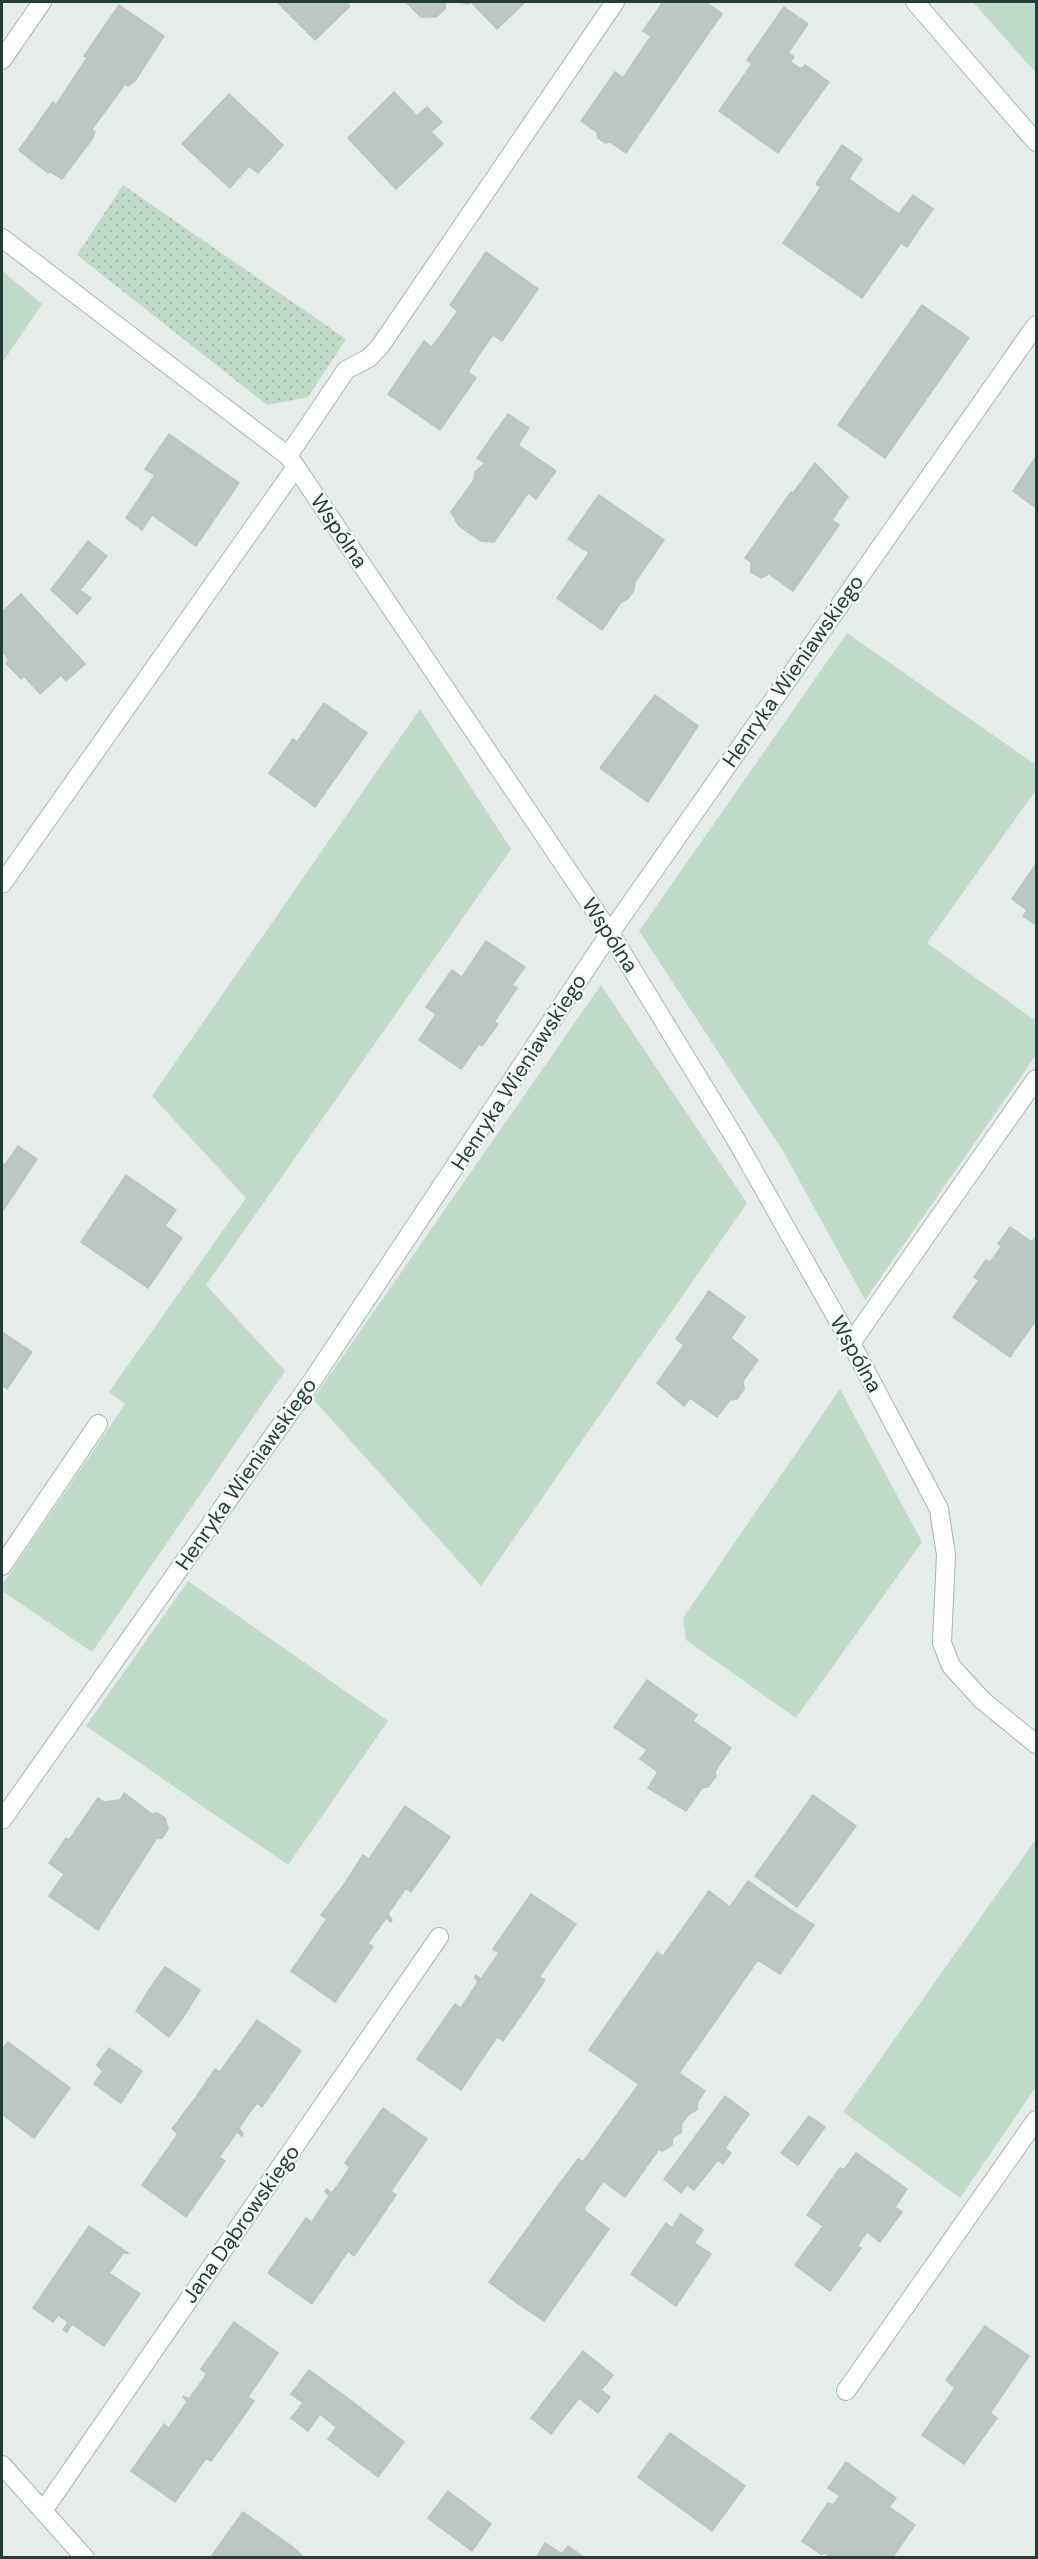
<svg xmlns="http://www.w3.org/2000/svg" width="1038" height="2559" font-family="'DM Sans',sans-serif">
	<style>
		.green { fill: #c1dbca }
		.park { fill: url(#park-dots) }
		.building { fill: #bbc7c3; stroke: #b8c5c1; stroke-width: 1.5 }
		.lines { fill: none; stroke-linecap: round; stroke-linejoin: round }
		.lane-casing { stroke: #a8b4b1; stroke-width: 20 }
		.street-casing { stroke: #a8b4b1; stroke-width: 20 }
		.secondary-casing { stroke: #a2b4af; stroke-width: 20 }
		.lane { stroke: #fff; stroke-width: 18 }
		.street { stroke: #fff; stroke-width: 18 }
		.secondary { stroke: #fff; stroke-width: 18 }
		.labels { text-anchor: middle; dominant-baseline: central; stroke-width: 4.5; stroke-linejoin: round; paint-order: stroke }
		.street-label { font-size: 21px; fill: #263c38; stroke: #f5f9f8 }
	</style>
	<defs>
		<pattern id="park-dots" width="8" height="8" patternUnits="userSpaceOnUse" patternTransform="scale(1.5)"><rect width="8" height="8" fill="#c1dbca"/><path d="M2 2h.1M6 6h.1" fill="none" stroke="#a6bdae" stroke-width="1.8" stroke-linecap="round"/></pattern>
	</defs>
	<rect width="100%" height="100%" fill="#e5ecea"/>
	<g class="green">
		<path d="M 973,2 L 1036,2 L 1036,73 Z"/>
		<path d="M 2,271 L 42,304 L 2,363 Z"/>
		<path d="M 847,633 L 1036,765 L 1036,790 L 927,943 L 1036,1021 L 1036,1055 L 865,1300 L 783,1151 L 639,931 Z"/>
		<path d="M 420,709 L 511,849 L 206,1285 L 285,1371 L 92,1652 L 2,1591 L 2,1585 L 125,1404 L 109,1392 L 246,1198 L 152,1096 Z"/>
		<path d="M 601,985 L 747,1203 L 481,1586 L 313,1399 Z"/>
		<path d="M 840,1389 L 922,1542 L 796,1718 L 686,1640 L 683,1618 Z"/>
		<path d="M 188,1581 L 388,1721 L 288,1865 L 86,1726 Z"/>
		<path d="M 1036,1839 L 1036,2087 L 960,2198 L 843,2112 Z"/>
	</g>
	<path class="park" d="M 123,185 L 346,339 L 308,397 L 267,405 L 77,255 Z"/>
	<g class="building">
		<path d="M 277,2 L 346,2 L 350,6 L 315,40 Z"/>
		<path d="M 406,2 L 446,2 L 445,9 L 436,17 L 421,17 Z"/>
		<path d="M 458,2 L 525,2 L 497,29 L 471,2 L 468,4 Z"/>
		<path d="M 663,2 L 706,2 L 722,14 L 674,83 L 637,57 L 651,36 L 643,31 Z"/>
		<path d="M 119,5 L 164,36 L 135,81 L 128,86 L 125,84 L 92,129 L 95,132 L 92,139 L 62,179 L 49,171 L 48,173 L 19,150 L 53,102 L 56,105 L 87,58 L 84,56 Z"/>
		<path d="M 784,7 L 808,24 L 788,53 L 794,57 L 790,62 L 801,69 L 805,65 L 829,82 L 778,153 L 719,111 L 752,64 L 747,60 Z"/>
		<path d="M 637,57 L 674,83 L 626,153 L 610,142 L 605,143 L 598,138 L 597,132 L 581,121 L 615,72 L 623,78 Z"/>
		<path d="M 394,92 L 417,116 L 427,107 L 442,122 L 431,132 L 443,144 L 396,189 L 348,138 Z"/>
		<path d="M 229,94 L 283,145 L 258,173 L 249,166 L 230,188 L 182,144 Z"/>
		<path d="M 842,145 L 862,159 L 849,179 L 874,197 L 823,271 L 783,243 L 821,187 L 816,184 Z"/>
		<path d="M 913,195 L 933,209 L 907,247 L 901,243 L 862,298 L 823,271 L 874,197 L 899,214 Z"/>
		<path d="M 486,252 L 538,289 L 502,341 L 493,335 L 480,353 L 445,329 L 458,311 L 450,305 Z"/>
		<path d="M 922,305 L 969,338 L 885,458 L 838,425 Z"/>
		<path d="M 445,329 L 480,353 L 468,372 L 476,378 L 440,430 L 388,394 L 424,341 L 432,347 Z"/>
		<path d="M 508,414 L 529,428 L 518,445 L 556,471 L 536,499 L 528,493 L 494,542 L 481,541 L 459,526 L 451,512 L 474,480 L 475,472 L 485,463 L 477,458 Z"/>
		<path d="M 169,434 L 239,483 L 196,546 L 152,515 L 142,530 L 126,518 L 155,475 L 145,469 Z"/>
		<path d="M 1036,457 L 1036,508 L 1013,491 Z"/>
		<path d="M 815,463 L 848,497 L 832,520 L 793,493 Z"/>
		<path d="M 791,492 L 839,525 L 793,591 L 769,574 L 761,578 L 751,572 L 751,562 L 745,558 Z"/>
		<path d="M 599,495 L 664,540 L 635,582 L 634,590 L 628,599 L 621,602 L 602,630 L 557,598 L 589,553 L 568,539 Z"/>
		<path d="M 88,541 L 107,556 L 80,590 L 91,598 L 77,614 L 51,590 Z"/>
		<path d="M 21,594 L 85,664 L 66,681 L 61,675 L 40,694 L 24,676 L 21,679 L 6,663 L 9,660 L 2,651 L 2,612 Z"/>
		<path d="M 655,695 L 698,726 L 648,802 L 600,768 Z"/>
		<path d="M 324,703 L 367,733 L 315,807 L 269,773 L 293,739 L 297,742 Z"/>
		<path d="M 1036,864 L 1036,925 L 1023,916 L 1027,910 L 1012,899 Z"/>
		<path d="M 486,941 L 525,967 L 512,985 L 517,988 L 494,1022 L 498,1024 L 482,1046 L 479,1044 L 461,1069 L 419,1040 L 436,1014 L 426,1007 L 452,970 L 462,977 Z"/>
		<path d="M 18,1146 L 37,1159 L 2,1212 L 2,1163 L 5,1165 Z"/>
		<path d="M 126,1175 L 176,1210 L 165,1226 L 182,1238 L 148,1288 L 81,1242 Z"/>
		<path d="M 1010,1227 L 1032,1242 L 1036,1237 L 1036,1320 L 1010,1357 L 953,1317 L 979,1280 L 974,1277 L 986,1260 L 990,1262 L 1002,1246 L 998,1244 Z"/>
		<path d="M 709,1291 L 745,1317 L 731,1338 L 758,1360 L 743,1381 L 744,1389 L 737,1399 L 730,1400 L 717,1417 L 690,1398 L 684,1406 L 657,1383 L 684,1345 L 676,1339 Z"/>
		<path d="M 2,1332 L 32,1352 L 7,1389 L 2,1385 Z"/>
		<path d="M 647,1680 L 697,1715 L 693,1721 L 731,1748 L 715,1771 L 716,1776 L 708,1787 L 702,1788 L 686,1811 L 648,1788 L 658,1772 L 640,1759 L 647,1750 L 614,1727 Z"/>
		<path d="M 124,1793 L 152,1814 L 157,1813 L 165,1818 L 168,1829 L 162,1838 L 156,1839 L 98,1930 L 49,1896 L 64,1874 L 49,1863 L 66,1838 L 69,1840 L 98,1798 L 104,1802 L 120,1800 Z"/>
		<path d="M 813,1795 L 856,1826 L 797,1907 L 755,1876 Z"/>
		<path d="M 405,1806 L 450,1837 L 411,1892 L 406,1888 L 399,1898 L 388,1914 L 392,1920 L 343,1886 L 363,1855 L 369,1859 Z"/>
		<path d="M 748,1881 L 792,1911 L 661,2099 L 617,2069 Z"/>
		<path d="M 343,1886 L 392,1920 L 391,1922 L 386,1918 L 368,1943 L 373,1947 L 335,2002 L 291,1971 L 327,1919 L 321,1915 Z"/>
		<path d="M 709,1891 L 730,1907 L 685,1971 L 663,1956 Z"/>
		<path d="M 531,1894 L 576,1924 L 539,1977 L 545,1980 L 524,2011 L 475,1977 L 476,1975 L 481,1979 L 499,1953 L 493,1949 Z"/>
		<path d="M 792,1911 L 814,1925 L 780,1974 L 758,1960 Z"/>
		<path d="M 657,1952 L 685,1971 L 617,2069 L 589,2050 Z"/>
		<path d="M 165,1967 L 200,1990 L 186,2013 L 149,1990 Z"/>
		<path d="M 475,1977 L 524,2011 L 503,2041 L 497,2037 L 461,2090 L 417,2059 L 455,2004 L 461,2008 L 478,1982 Z"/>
		<path d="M 149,1990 L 186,2013 L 169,2037 L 136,2011 Z"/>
		<path d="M 257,2020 L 301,2051 L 262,2107 L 257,2103 L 249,2113 L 239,2128 L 243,2134 L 194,2100 L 215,2069 L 220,2072 Z"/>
		<path d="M 8,2042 L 70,2088 L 34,2138 L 2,2114 L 2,2050 Z"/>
		<path d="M 109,2048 L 142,2071 L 121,2103 L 94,2084 L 103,2071 L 97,2065 Z"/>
		<path d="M 679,2073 L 705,2091 L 698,2101 L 697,2110 L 689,2114 L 682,2123 L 681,2133 L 673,2137 L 672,2145 L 662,2151 L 659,2149 L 625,2197 L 603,2181 Z"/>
		<path d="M 639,2084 L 661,2099 L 583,2210 L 555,2190 L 578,2159 L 583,2162 Z"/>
		<path d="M 725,2096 L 749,2114 L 725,2148 L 731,2153 L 723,2164 L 718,2160 L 694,2190 L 687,2185 L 681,2193 L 664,2179 Z"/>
		<path d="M 194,2100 L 243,2134 L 242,2136 L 237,2132 L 227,2146 L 219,2157 L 225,2161 L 186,2217 L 142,2185 L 178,2134 L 172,2129 Z"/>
		<path d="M 383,2108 L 427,2139 L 391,2191 L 396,2195 L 375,2226 L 325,2191 L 327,2189 L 332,2193 L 343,2178 L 350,2167 L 345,2163 Z"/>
		<path d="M 809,2116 L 825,2127 L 798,2165 L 781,2153 Z"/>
		<path d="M 856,2153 L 907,2189 L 895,2207 L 902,2212 L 880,2242 L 867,2232 L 857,2246 L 861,2248 L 830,2291 L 795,2265 L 823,2226 L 807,2215 L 840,2168 L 844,2170 Z"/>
		<path d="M 555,2190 L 584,2210 L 517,2303 L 489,2282 Z"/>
		<path d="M 325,2191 L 375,2226 L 354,2256 L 348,2251 L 312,2304 L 268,2273 L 306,2218 L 312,2222 L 329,2196 Z"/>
		<path d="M 584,2210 L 609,2229 L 544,2321 L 517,2303 Z"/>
		<path d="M 681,2214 L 703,2230 L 694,2243 L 711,2254 L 676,2306 L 631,2274 L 666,2223 L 672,2228 Z"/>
		<path d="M 89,2226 L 128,2253 L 123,2253 L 109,2273 L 140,2294 L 104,2346 L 72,2324 L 67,2332 L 63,2330 L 68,2322 L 58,2315 L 53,2322 L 33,2308 Z"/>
		<path d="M 234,2322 L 278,2353 L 248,2397 L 254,2401 L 233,2431 L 183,2396 L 189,2399 L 207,2374 L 201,2369 Z"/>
		<path d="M 985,2326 L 1029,2356 L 990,2413 L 997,2418 L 964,2464 L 922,2435 L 955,2388 L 946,2380 Z"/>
		<path d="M 583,2351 L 613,2375 L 601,2390 L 610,2397 L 598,2413 L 579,2398 L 551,2434 L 531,2418 Z"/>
		<path d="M 309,2370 L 354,2403 L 336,2427 L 320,2414 L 308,2431 L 291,2418 L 303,2403 L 291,2394 Z"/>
		<path d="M 183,2396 L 233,2431 L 211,2461 L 206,2458 L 175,2502 L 131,2471 L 164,2424 L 169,2428 L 187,2402 Z"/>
		<path d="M 354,2403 L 404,2442 L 378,2477 L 328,2439 Z"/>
		<path d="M 670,2433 L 745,2486 L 712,2531 L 638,2477 Z"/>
		<path d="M 846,2462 L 896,2498 L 889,2507 L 915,2525 L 892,2558 L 855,2555 L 831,2558 L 824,2552 L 822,2555 L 802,2541 L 826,2506 L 828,2503 L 833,2505 L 840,2496 L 828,2488 Z"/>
		<path d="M 448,2491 L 491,2524 L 472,2551 L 428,2518 Z"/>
		<path d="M 243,2512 L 294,2548 L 305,2558 L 210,2558 Z"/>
		<path d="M 545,2543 L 562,2554 L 568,2546 L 585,2558 L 536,2558 Z"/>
	</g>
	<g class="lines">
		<g class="lane-casing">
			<g id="lane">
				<path d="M 2,60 L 42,2"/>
				<path d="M 288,456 L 346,370 L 369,358 L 381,345 L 615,2"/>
				<path d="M 2,884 L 296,467"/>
				<path d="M 851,1343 L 1036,1079"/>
				<path d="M 2,1566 L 98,1424"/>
				<path d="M 846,2391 L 1036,2120"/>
			</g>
		</g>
		<g class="street-casing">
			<g id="street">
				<path d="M 915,2 L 1036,142"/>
				<path d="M 2,238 L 288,456 L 296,467 L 610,933 L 735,1138 L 851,1343 L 939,1509 L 946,1555 L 942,1643 L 951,1666 L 982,1700 L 1036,1744"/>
				<path d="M 2,1820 L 312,1381 L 610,933 L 1036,325"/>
				<path d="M 43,2511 L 439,1937"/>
			</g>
		</g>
		<g class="secondary-casing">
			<path id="secondary" d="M 2,2465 L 85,2558"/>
		</g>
		<use href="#lane" class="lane"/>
		<use href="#street" class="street"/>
		<use href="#secondary" class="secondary"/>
	</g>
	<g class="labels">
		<g class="street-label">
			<text transform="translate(339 531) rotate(56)">Wspólna</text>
			<text transform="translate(793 671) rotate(-55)">Henryka Wieniawskiego</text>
			<text transform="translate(610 935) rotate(57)">Wspólna</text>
			<text transform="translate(519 1072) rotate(-57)">Henryka Wieniawskiego</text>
			<text transform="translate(856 1354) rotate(61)">Wspólna</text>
			<text transform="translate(246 1474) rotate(-55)">Henryka Wieniawskiego</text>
			<text transform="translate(241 2224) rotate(-55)">Jana Dąbrowskiego</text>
		</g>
	</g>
	<rect width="1038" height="2559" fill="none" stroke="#263c38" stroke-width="6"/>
</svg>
